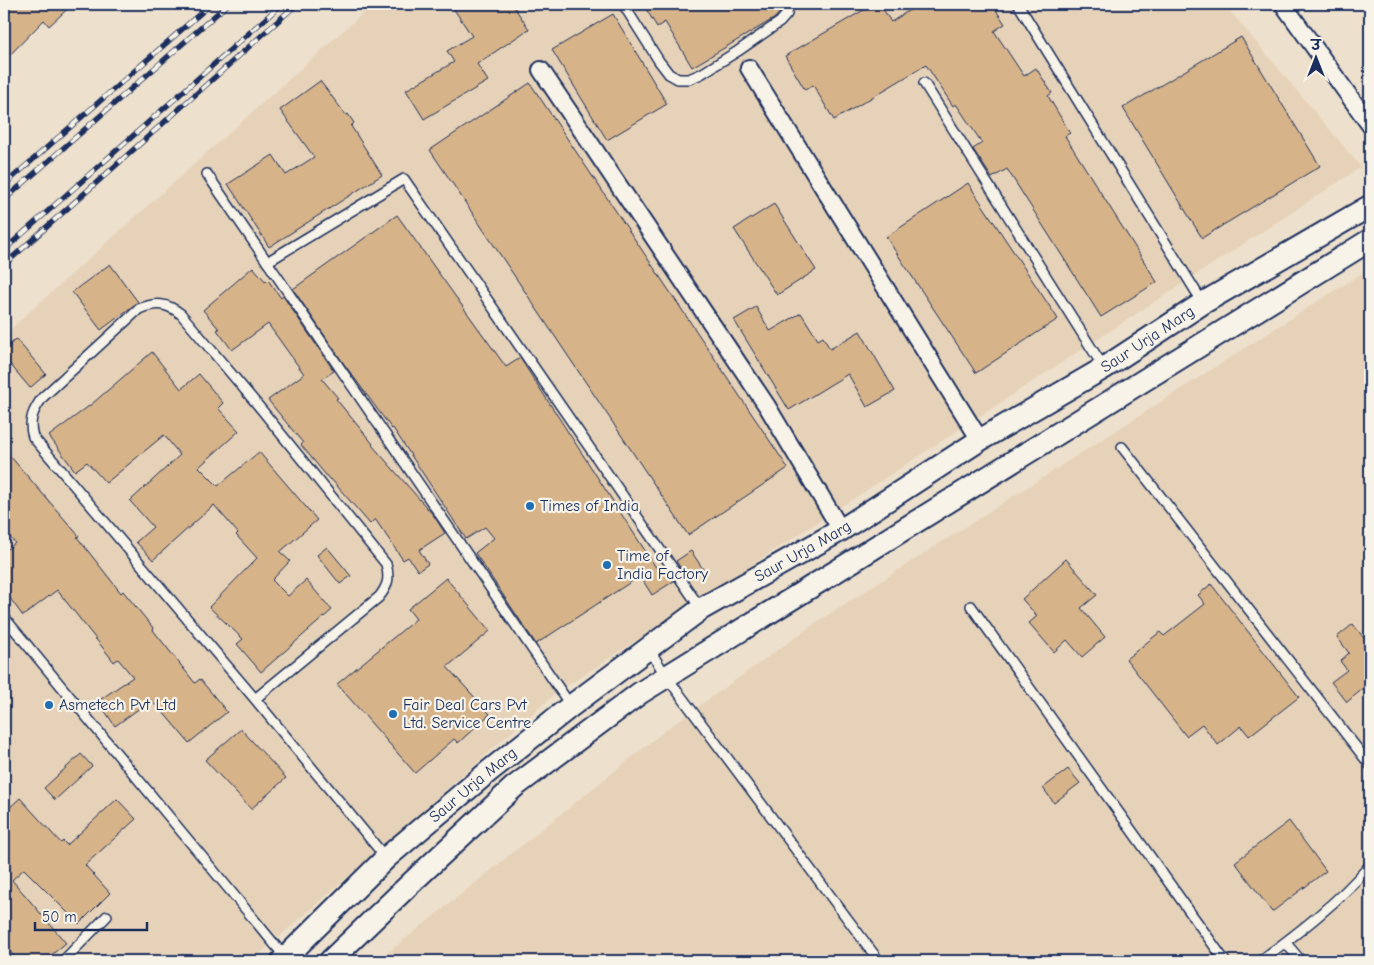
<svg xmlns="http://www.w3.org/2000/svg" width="1374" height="965" font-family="'Comic Neue','Playpen Sans Deva',sans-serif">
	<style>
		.built { fill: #e6d2b8 }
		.building { fill: #d7b389; stroke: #1b2f5e }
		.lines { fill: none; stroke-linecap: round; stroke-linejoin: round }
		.service-casing { stroke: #1b2f5e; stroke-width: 12 }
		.minor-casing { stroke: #1b2f5e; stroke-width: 20 }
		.tertiary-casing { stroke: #1b2f5e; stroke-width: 25 }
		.service { stroke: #f7f3e8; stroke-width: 9 }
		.minor { stroke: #f7f3e8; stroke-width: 16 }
		.tertiary { stroke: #f7f3e8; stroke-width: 21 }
		.rail-casing { stroke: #1b2f5e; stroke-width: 5.5 }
		.rail { stroke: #f7f3e8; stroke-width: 4; stroke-dasharray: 11; stroke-linecap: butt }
		.poi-dot { fill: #1f6fb2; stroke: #f7f3e8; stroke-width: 2 }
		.labels { text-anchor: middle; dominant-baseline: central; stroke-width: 4.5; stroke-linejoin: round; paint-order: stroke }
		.street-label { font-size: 16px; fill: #1b2f5e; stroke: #f7f3e8 }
		.poi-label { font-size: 16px; fill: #1b2f5e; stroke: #f7f3e8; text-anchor: start }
	</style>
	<rect width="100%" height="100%" fill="#ede0cc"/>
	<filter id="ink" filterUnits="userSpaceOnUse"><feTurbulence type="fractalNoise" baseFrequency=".02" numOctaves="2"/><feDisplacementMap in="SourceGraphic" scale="10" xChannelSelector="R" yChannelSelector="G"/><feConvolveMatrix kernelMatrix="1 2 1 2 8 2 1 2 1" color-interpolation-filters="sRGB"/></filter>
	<g filter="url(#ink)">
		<g class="built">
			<path d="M 373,4 L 1224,4 L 1361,167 L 556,693 L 252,961 L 4,961 L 4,335 Z"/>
			<path d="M 1370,268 L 1370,961 L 378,961 L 667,729 L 817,622 Z"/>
		</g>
		<g class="building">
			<path d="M 4,4 L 73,4 L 49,26 L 44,20 L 4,61 Z"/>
			<path d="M 459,4 L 512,4 L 529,29 L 477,64 L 488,81 L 424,119 L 406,90 L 454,62 L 447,51 L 472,36 L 453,8 Z"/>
			<path d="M 643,4 L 775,4 L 780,12 L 775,18 L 692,67 L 665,22 L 657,27 Z"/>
			<path d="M 874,4 L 880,4 L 891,22 L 919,4 L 992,4 L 1005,24 L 994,31 L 1024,76 L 1036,68 L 1052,93 L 1048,96 L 1070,133 L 1065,136 L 1157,282 L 1101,317 L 1007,169 L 992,178 L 973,149 L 982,143 L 956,104 L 953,106 L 926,65 L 834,120 L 813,85 L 805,90 L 785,56 Z"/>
			<path d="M 613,14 L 667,104 L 607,140 L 552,50 Z"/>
			<path d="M 1241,37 L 1320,166 L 1202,238 L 1123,108 Z"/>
			<path d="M 320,81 L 346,115 L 348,114 L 354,123 L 351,126 L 382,175 L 269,247 L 228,184 L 273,155 L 286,175 L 314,157 L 280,110 Z"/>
			<path d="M 530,83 L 788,468 L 688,535 L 430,150 Z"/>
			<path d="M 968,183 L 1058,319 L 976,373 L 886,237 Z"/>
			<path d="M 774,204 L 816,270 L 777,295 L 734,229 Z"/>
			<path d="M 397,215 L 506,367 L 520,358 L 659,572 L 665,568 L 674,581 L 652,595 L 640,576 L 536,644 L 475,553 L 494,538 L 485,527 L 466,539 L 393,428 L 392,429 L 344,364 L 293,289 Z"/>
			<path d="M 110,264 L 138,302 L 101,330 L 72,292 Z"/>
			<path d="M 253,267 L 266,282 L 268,280 L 281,298 L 283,296 L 334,371 L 322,379 L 338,398 L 336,399 L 373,444 L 372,445 L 434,516 L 445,533 L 419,550 L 428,564 L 418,571 L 408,557 L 403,560 L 375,519 L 370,524 L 331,479 L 330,480 L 301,445 L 303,443 L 268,400 L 304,374 L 268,324 L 232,350 L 217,330 L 219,329 L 203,310 Z"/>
			<path d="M 756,307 L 770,331 L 801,313 L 818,340 L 823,337 L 830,349 L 860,331 L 895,391 L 867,407 L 848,374 L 789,410 L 734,320 Z"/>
			<path d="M 16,339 L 46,374 L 30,388 L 4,357 L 4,350 Z"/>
			<path d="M 152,352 L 181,389 L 199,374 L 223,403 L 218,408 L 239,431 L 199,467 L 218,486 L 259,452 L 317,520 L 280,552 L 290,561 L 272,580 L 288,596 L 306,580 L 332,610 L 261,672 L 237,644 L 243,639 L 209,607 L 257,558 L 236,535 L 238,533 L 214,505 L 153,560 L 136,542 L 153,527 L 130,501 L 180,455 L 164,435 L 106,483 L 87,462 L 75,471 L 49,436 L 93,403 Z"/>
			<path d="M 4,449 L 79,536 L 77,537 L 121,593 L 123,591 L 154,629 L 153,630 L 195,683 L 200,679 L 227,712 L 189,743 L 157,705 L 156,706 L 151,700 L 115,726 L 98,701 L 133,677 L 118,659 L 114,662 L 57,590 L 23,616 L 4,590 L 4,552 L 15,543 L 4,530 Z"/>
			<path d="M 327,547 L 351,576 L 340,584 L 317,555 Z"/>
			<path d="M 691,551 L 703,569 L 688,579 L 676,561 Z"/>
			<path d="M 1066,559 L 1097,595 L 1081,608 L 1105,637 L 1082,657 L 1067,640 L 1054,652 L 1029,623 L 1037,616 L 1022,599 Z"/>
			<path d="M 446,578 L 490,631 L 447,667 L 490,714 L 458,743 L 454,739 L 415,773 L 337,684 L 416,619 L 408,609 Z"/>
			<path d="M 1211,584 L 1299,697 L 1249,736 L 1241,726 L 1218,745 L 1202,724 L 1186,736 L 1126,659 L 1160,632 L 1164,636 L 1205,604 L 1198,595 Z"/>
			<path d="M 1353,624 L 1370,646 L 1370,683 L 1347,702 L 1331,682 L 1347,670 L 1340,661 L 1349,653 L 1337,637 Z"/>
			<path d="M 241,729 L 286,778 L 251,809 L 205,760 Z"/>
			<path d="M 81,754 L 92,766 L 55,800 L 44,788 Z"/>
			<path d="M 1068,769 L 1080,783 L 1054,803 L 1043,788 Z"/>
			<path d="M 20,798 L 61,843 L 63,841 L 67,845 L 117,799 L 136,819 L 85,865 L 110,893 L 79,924 L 24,869 L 12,880 L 66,943 L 44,961 L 18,961 L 4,944 L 4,813 Z"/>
			<path d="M 1289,821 L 1326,871 L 1272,912 L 1235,862 Z"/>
		</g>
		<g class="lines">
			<g class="service-casing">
				<g id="service">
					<path d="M 623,4 L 659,61 L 669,74 L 678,79 L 689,79 L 701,74 L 738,51 L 780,22 L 787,14 L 788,4"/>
					<path d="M 1018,4 L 1203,303"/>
					<path d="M 924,83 L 1104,368"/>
					<path d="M 207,174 L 571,706"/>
					<path d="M 267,262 L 404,179 L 701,609"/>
					<path d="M 1122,447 L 1370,765"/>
					<path d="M 971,606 L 1225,961"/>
					<path d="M 4,617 L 285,957"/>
					<path d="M 649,649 L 666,676 L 879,961"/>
					<path d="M 255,699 L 379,597 C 388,586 390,578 386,564 L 261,409 L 181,314 C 167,303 156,302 139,309 L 43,397 C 33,410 28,421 33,437 L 255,699 L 386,858"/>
					<path d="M 1286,943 L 1301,961"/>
					<path d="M 63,961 L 107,916"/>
					<path d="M 1260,961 C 1298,933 1340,901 1370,865"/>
				</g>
			</g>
			<g class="minor-casing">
				<g id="minor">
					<path d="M 1283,4 L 1370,125"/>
					<path d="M 749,68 L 980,440"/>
					<path d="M 541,70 L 767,406 L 841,530"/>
				</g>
			</g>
			<g class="tertiary-casing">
				<g id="tertiary">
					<path id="s1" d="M 282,961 L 386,858 L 488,772 L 571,706 L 701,609 L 841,530 L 980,440 L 1104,368 L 1203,303 L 1370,206"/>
					<path d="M 330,961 L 409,885 L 514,787 L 640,693 L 1370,240"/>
				</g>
			</g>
			<use href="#service" class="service"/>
			<use href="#minor" class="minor"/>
			<use href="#tertiary" class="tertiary"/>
			<g class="rail-casing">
				<g id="rail">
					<path d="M 4,185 L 211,4"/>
					<path d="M 4,200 L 228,4"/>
					<path d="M 4,250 L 282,4"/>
					<path d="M 4,265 L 297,4"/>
				</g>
			</g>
			<use href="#rail" class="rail"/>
		</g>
	</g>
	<g class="poi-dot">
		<circle cx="530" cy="506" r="5"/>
		<circle cx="607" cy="565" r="5"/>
		<circle cx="49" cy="705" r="5"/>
		<circle cx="393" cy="714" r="5"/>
	</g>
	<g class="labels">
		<g class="street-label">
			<text stroke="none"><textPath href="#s1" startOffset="1070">Saur Urja Marg</textPath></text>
			<text stroke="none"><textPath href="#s1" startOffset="665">Saur Urja Marg</textPath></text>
			<text stroke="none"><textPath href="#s1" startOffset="260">Saur Urja Marg</textPath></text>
		</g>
		<g class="poi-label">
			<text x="540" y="506">Times of India</text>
			<text x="617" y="556">Time of<tspan x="617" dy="18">India Factory</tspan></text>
			<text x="59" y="705">Asmetech Pvt Ltd</text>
			<text x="403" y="705">Fair Deal Cars Pvt<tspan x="403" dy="18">Ltd. Service Centre</tspan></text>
		</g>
	</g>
	<rect width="1374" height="965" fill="none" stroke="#f7f3e8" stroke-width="20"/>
	<rect x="10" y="10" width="1354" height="945" fill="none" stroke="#1b2f5e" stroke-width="2" filter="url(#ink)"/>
	<g transform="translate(1316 58)" stroke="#f7f3e8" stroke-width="4" paint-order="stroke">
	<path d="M0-4L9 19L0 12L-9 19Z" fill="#1b2f5e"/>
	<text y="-8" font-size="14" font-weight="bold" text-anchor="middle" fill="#1b2f5e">उ</text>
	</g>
	<path d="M35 922v8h112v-8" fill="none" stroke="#1b2f5e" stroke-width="2.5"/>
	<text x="42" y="922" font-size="15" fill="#1b2f5e" stroke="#f7f3e8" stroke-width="4" paint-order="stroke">50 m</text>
</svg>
